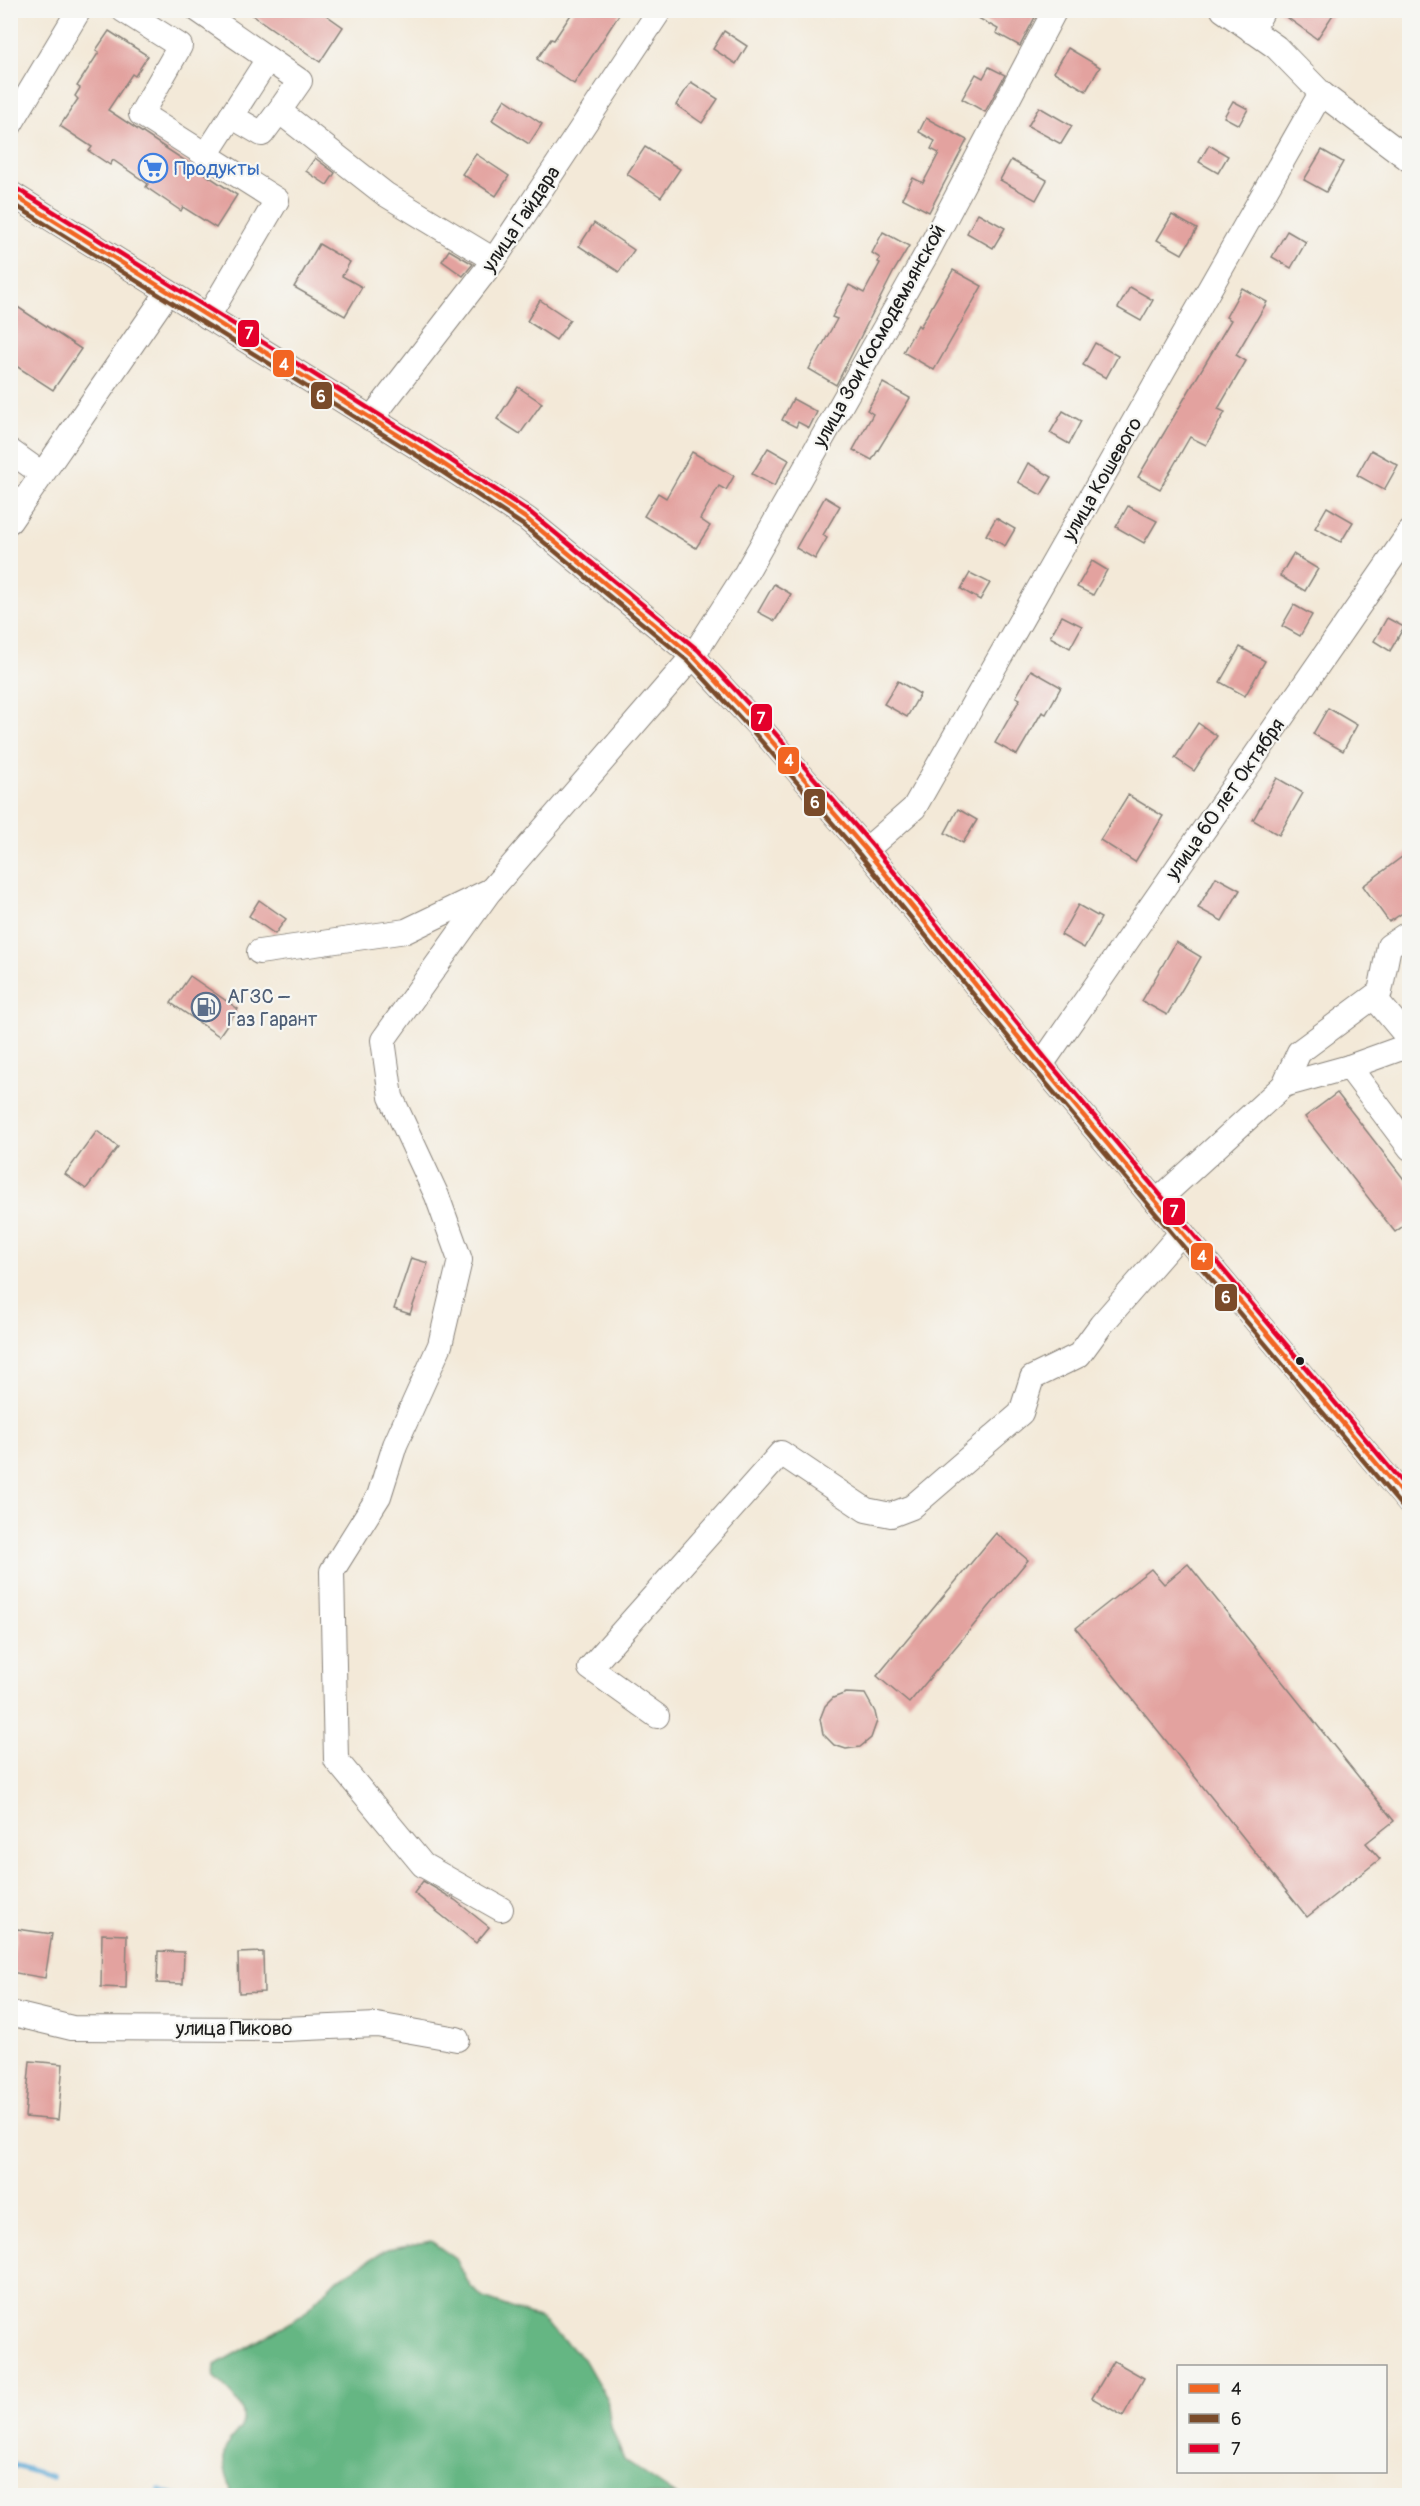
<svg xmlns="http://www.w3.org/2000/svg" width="1420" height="2506" font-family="Pangolin,sans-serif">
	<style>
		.forest { fill: #65b683; stroke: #406950; stroke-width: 1.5 }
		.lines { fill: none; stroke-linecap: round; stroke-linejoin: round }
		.stream { stroke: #5ba8d4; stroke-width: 6 }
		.building { fill: #e3a29f }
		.minor-casing { stroke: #88827a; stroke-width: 26 }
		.minor { stroke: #fff; stroke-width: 24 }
		.bus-1-casing { stroke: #f6f6f2; stroke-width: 9 }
		.bus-2-casing { stroke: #f6f6f2; stroke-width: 9 }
		.bus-3-casing { stroke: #f6f6f2; stroke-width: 9 }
		.bus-1 { stroke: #f26522; stroke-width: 4.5 }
		.bus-2 { stroke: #7a4b2a; stroke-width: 4.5 }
		.bus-3 { stroke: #e4002b; stroke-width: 4.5 }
		.bus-dot { fill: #1c1c1c; stroke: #f6f6f2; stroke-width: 2 }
		.labels { text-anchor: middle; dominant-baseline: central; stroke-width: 4.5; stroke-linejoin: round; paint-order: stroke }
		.shop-label { font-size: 20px; fill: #366cbe; stroke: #f6f6f2; text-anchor: start }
		.street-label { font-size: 20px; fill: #1c1c1c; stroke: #f6f6f2 }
		.service-label { font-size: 20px; fill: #4e5e75; stroke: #f6f6f2; text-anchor: start }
		.line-badge { stroke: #f6f6f2; stroke-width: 2 }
		.badge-label { font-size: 16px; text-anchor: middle; font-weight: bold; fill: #fff }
	</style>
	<rect width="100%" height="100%" fill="#f6f6f2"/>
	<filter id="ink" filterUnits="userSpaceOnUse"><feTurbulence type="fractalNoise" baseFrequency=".0167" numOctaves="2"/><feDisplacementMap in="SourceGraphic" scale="12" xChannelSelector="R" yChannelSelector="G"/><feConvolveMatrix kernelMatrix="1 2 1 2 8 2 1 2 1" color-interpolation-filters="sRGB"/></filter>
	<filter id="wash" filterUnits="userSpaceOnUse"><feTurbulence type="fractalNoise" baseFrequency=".008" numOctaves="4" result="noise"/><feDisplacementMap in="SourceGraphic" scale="24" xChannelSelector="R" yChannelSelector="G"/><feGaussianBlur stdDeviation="1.35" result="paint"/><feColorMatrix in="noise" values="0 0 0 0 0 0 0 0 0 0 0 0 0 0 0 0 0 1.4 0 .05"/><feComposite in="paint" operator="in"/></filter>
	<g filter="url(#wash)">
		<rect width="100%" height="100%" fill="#f3e9d8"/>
		<path class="forest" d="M 431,2241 L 456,2259 L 470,2286 L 484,2298 L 539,2318 L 584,2359 L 607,2399 L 611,2427 L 624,2460 L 676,2495 L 231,2495 C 231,2481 220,2465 225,2450 C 227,2442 236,2435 241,2427 C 251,2407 226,2389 214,2377 L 215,2365 L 301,2316 L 336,2280 L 387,2249 Z"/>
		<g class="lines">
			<g class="stream">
				<path d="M 10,2464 L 52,2477"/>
				<path d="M 160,2490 L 176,2496"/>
			</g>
		</g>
		<g id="blocks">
			<g class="building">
				<path d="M 245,10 L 319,10 L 343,27 L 320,62 Z"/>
				<path d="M 574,10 L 622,10 L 574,84 L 537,59 L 551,39 L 554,40 Z"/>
				<path d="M 964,10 L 1024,10 L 1035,17 L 1020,46 L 996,33 L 998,29 Z"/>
				<path d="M 1277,10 L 1336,10 L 1317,39 Z"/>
				<path d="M 109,31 L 148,56 L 135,76 L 132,74 L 108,110 L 237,195 L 216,228 L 183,207 L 181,211 L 146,187 L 148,184 L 113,160 L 110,165 L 89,151 L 92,147 L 60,126 L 78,99 L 75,96 L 80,88 L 77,86 L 99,52 L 96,50 Z"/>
				<path d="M 724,31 L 747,46 L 736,64 L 713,49 Z"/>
				<path d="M 1068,48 L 1100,67 L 1086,91 L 1054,72 Z"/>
				<path d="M 989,67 L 1005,75 L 985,112 L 962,99 L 976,74 L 983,78 Z"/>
				<path d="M 691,82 L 718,99 L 702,123 L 676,105 Z"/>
				<path d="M 505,99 L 542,124 L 529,144 L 492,120 Z"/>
				<path d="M 1233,101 L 1248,109 L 1239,125 L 1224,117 Z"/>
				<path d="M 1039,107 L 1072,126 L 1061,144 L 1028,126 Z"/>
				<path d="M 926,118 L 967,140 L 929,212 L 902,198 L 913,178 L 923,183 L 939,153 L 931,149 L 935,141 L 919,132 Z"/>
				<path d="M 1209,145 L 1228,156 L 1218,173 L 1199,162 Z"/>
				<path d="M 645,147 L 680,169 L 661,197 L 627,174 Z"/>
				<path d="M 1322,150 L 1343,162 L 1326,192 L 1304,180 Z"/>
				<path d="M 476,154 L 509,176 L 496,196 L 462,174 Z"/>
				<path d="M 315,158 L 335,173 L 327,185 L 306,171 Z"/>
				<path d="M 1011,160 L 1047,180 L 1036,200 L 1000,180 Z"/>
				<path d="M 978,213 L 1005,228 L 993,248 L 967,233 Z"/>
				<path d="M 1172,215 L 1197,229 L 1182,254 L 1157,240 Z"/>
				<path d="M 594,223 L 634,250 L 619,272 L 579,246 Z"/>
				<path d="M 1287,231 L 1306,242 L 1291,268 L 1272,257 Z"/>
				<path d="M 883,232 L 909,246 L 894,271 L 836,385 L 809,369 L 837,319 L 832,317 L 849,285 L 864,293 L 880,263 L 878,262 L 880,258 L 872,253 Z"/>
				<path d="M 319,244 L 350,262 L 342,276 L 362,287 L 345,316 L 294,287 Z"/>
				<path d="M 449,250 L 473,264 L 463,276 L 442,261 Z"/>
				<path d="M 953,270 L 982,286 L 934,370 L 903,352 L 918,325 L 920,327 Z"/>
				<path d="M 1130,287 L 1153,300 L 1141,321 L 1118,308 Z"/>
				<path d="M 1242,288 L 1267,302 L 1236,355 L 1246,361 L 1218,409 L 1225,412 L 1206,445 L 1190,437 L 1160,489 L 1138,477 L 1231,320 L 1226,317 Z"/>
				<path d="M 540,300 L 570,320 L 556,340 L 527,321 Z"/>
				<path d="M 10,302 L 81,349 L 53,390 L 10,362 Z"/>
				<path d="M 1095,343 L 1118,356 L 1106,378 L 1083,365 Z"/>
				<path d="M 883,383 L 910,398 L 872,460 L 853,450 L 873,414 L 867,410 Z"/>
				<path d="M 518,387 L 542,403 L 520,434 L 497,419 Z"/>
				<path d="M 793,399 L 817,412 L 809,428 L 798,422 L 796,427 L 782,420 Z"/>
				<path d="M 1063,411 L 1081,421 L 1069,444 L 1050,433 Z"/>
				<path d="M 768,448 L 789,460 L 774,486 L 752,474 Z"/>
				<path d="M 1371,450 L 1398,465 L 1384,490 L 1357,475 Z"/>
				<path d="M 692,452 L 734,476 L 726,490 L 719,486 L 700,519 L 710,526 L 696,548 L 644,516 L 658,493 L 666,498 Z"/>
				<path d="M 1028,463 L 1052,477 L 1041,495 L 1018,482 Z"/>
				<path d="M 825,497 L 840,506 L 823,535 L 827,538 L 815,559 L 796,548 Z"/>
				<path d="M 1128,506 L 1157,521 L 1144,543 L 1116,527 Z"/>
				<path d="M 1327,507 L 1353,522 L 1341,542 L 1315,528 Z"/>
				<path d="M 996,518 L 1015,529 L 1005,546 L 986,535 Z"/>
				<path d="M 1293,554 L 1318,569 L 1305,591 L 1280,576 Z"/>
				<path d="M 1092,561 L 1107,570 L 1093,595 L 1077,587 Z"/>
				<path d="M 970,573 L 990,583 L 980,600 L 961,589 Z"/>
				<path d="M 774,584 L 791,594 L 775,621 L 758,612 Z"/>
				<path d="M 1294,605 L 1312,615 L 1300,636 L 1282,626 Z"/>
				<path d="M 1062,616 L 1082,626 L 1070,648 L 1050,637 Z"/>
				<path d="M 1387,618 L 1404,627 L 1390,651 L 1374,641 Z"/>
				<path d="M 1240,647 L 1265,661 L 1245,696 L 1220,682 Z"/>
				<path d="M 1031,670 L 1061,687 L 1046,714 L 1042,712 L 1017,755 L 995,743 L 1020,699 L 1016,697 Z"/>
				<path d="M 898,681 L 920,694 L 907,717 L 884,704 Z"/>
				<path d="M 1328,708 L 1357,725 L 1343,751 L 1313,734 Z"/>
				<path d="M 1198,723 L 1217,736 L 1194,771 L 1175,758 Z"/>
				<path d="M 1277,778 L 1303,793 L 1279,835 L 1253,820 Z"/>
				<path d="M 1128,795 L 1163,816 L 1135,862 L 1100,840 Z"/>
				<path d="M 958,809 L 977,820 L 963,843 L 945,833 Z"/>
				<path d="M 1410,851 L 1410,908 L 1389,922 L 1363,886 Z"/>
				<path d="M 1216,877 L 1240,890 L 1222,921 L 1198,908 Z"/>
				<path d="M 259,900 L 286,919 L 275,934 L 249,916 Z"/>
				<path d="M 1078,905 L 1101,918 L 1084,948 L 1061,935 Z"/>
				<path d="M 1176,942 L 1201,957 L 1167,1015 L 1142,1001 Z"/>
				<path d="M 190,976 L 238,1009 L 219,1036 L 171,1003 Z"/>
				<path d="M 1337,1093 L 1410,1187 L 1410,1221 L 1395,1232 L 1305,1117 Z"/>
				<path d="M 97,1131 L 118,1147 L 86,1189 L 65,1174 Z"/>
				<path d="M 411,1258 L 428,1263 L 410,1314 L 394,1309 Z"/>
				<path d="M 996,1533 L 1028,1560 L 909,1703 L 877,1676 Z"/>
				<path d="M 1188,1564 L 1394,1821 L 1366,1843 L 1380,1859 L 1307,1917 L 1076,1628 L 1151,1569 L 1164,1584 Z"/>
				<path d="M 846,1693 L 865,1694 L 875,1712 L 877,1721 L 871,1738 L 860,1747 L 846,1749 L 834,1745 L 823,1734 L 820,1719 L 825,1706 L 833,1698 Z"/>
				<path d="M 423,1881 L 455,1900 L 489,1927 L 476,1943 L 414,1893 Z"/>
				<path d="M 17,1929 L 52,1934 L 45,1978 L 10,1972 Z"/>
				<path d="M 102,1934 L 127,1935 L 126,1988 L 101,1987 Z"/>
				<path d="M 158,1951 L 184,1952 L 183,1984 L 157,1983 Z"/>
				<path d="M 263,1952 L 264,1992 L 239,1993 L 238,1953 Z"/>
				<path d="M 30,2061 L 63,2064 L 58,2120 L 25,2117 Z"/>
				<path d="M 1114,2361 L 1144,2378 L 1123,2416 L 1092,2398 Z"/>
			</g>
		</g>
	</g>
	<g filter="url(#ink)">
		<use href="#blocks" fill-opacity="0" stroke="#88827a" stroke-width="1.5"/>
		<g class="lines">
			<g class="minor-casing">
				<g id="minor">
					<path d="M 123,10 L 180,46 L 141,114 L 277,200 L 208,317"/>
					<path d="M 198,10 L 300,81 L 279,111 L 385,194 L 494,260"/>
					<path d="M 1223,10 L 1276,47 L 1321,93 L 1410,160"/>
					<path d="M 1252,31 L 1263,10"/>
					<path d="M 231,116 L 262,134 L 279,111"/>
					<path d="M 10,125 L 79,10"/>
					<path d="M 206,155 L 268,59"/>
					<path d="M 10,193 L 425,452 L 527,519 L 693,656 L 762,730 L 866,850 L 1041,1065 L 1410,1504"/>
					<path d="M 371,419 L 494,260 L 660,10"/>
					<path d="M 10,451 L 42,474"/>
					<path d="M 10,521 L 168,292"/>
					<path d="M 866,850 L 914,808 L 1321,93"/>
					<path d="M 489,892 L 383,1040 L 391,1097 L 437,1196 L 460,1260 L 440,1345 L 395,1445 L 379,1496 L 332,1571 L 336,1760 L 423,1865 L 501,1909"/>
					<path d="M 259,952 L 406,931 L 491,890 L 693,656 L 746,573 L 927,253 L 1055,10"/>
					<path d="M 1374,997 L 1410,1040"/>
					<path d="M 1041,1065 L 1410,532"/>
					<path d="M 1349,1067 L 1410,1045"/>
					<path d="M 1284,1085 L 1349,1067 L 1410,1148"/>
					<path d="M 1156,1202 L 1284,1085 L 1299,1052 L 1380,992 L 1389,946 L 1410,932"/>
					<path d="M 657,1716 L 590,1668 L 781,1453 L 866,1510 L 891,1515 L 912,1507 L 1021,1413 L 1032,1378 L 1079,1355 L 1101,1325 L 1182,1232"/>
					<path d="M 10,2013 L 72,2028 L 284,2029 L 377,2025 L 457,2039"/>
				</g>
			</g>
			<use href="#minor" class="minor"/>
			<g class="bus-1-casing">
				<path id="bus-1" d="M 10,193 L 425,452 L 527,519 L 693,656 L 762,730 L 866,850 L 1041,1065 L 1410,1503"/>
			</g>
			<g class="bus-2-casing">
				<path id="bus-2" d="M 10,202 L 421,458 L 523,525 L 688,661 L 756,735 L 860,855 L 1035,1070 L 1404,1509"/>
			</g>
			<g class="bus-3-casing">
				<path id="bus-3" d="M 14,187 L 429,446 L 531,513 L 698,650 L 768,725 L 872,845 L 1047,1060 L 1410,1492"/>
			</g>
			<use href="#bus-1" class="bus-1"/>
			<use href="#bus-2" class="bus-2"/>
			<use href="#bus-3" class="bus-3"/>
		</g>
	</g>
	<defs>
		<g id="supermarket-ring" transform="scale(1.5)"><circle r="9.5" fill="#f6f6f2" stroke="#3f7fe0" stroke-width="1.5"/><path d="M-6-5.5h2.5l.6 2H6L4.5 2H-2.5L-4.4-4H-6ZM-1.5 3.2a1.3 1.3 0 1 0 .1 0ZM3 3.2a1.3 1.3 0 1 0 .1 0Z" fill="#3f7fe0"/></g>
		<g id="fuel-ring" transform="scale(1.5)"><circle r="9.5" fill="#f6f6f2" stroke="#5c6f8a" stroke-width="1.5"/><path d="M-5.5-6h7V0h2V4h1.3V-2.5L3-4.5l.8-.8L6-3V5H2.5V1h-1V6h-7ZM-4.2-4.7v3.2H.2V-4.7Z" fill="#5c6f8a"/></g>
	</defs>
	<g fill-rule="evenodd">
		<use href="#supermarket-ring" x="153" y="168"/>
		<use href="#fuel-ring" x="206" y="1007"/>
	</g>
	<circle class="bus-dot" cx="1300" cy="1361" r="5"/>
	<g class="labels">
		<g class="shop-label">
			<text x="174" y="168">Продукты</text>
		</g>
		<g class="street-label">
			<text transform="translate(521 219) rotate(-56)">улица Гайдара</text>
			<text transform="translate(879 336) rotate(-61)">улица Зои Космодемьянской</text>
			<text transform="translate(1102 479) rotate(-60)">улица Кошевого</text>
			<text transform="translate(1225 799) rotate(-55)">улица 60 лет Октября</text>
			<text x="234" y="2028">улица Пиково</text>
		</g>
		<g class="service-label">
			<text x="227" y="996">АГЗС –<tspan x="227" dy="23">Газ Гарант</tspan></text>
		</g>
	</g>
	<g class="line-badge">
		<rect x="237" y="319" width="23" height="29" rx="6" fill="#e4002b"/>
		<rect x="272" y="349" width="23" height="29" rx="6" fill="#f26522"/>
		<rect x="310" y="381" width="23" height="29" rx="6" fill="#7a4b2a"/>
		<rect x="750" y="703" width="23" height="29" rx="6" fill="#e4002b"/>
		<rect x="777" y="746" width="23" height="29" rx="6" fill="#f26522"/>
		<rect x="803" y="788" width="23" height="29" rx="6" fill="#7a4b2a"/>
		<rect x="1162" y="1197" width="24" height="29" rx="6" fill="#e4002b"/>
		<rect x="1190" y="1242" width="24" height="29" rx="6" fill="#f26522"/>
		<rect x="1214" y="1283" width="24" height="29" rx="6" fill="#7a4b2a"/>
	</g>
	<g class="badge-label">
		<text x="249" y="339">7</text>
		<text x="284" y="370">4</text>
		<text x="321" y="402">6</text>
		<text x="761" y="724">7</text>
		<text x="789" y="766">4</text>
		<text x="815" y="808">6</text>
		<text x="1174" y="1217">7</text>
		<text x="1202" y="1262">4</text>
		<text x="1226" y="1303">6</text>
	</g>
	<rect width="1420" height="2506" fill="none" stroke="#f6f6f2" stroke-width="36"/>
	<rect x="1177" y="2365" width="210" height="108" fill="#f6f6f2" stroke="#9f9f9c" stroke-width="1.5"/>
	<rect x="1189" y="2384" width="30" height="9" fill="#f26522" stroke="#9f9f9c" stroke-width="1.5"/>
	<text x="1231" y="2395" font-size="18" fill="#1c1c1c">4</text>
	<rect x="1189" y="2414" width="30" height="9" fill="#7a4b2a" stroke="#9f9f9c" stroke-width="1.5"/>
	<text x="1231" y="2425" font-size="18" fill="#1c1c1c">6</text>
	<rect x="1189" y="2444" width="30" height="9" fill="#e4002b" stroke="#9f9f9c" stroke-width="1.5"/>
	<text x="1231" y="2455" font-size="18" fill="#1c1c1c">7</text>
</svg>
